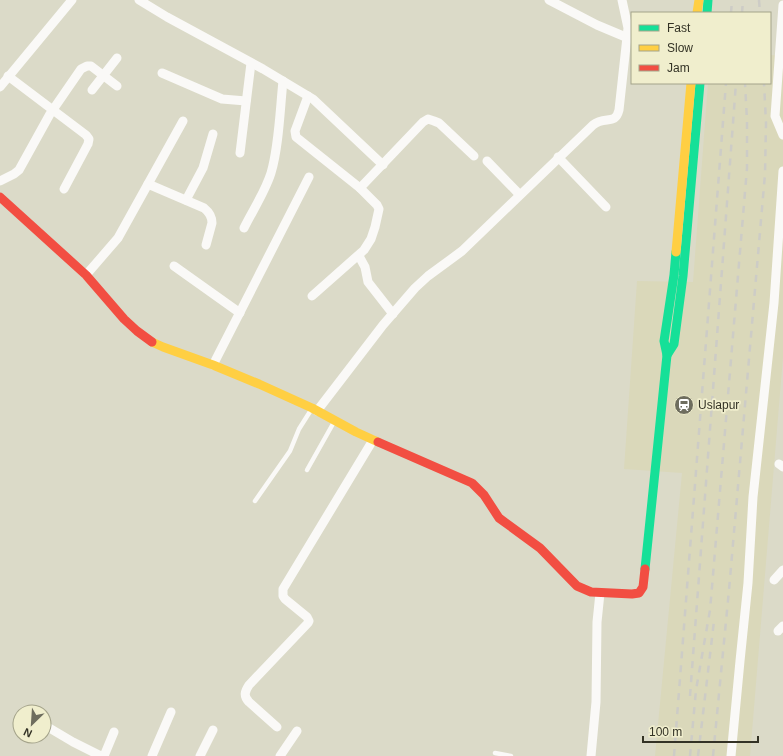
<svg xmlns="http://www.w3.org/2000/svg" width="783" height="756" font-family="Helvetica,sans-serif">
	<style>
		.built { fill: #dad8ba }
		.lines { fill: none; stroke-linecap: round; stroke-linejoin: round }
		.lane { stroke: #faf9f7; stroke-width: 4.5 }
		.street { stroke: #faf9f7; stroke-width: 9 }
		.fast { stroke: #16e098; stroke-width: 9 }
		.slow { stroke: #ffcf43; stroke-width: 9 }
		.jam { stroke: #f24e42; stroke-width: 9 }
		.rail { stroke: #cdccc6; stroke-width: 2.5; stroke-dasharray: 7 7; stroke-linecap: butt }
		.labels { text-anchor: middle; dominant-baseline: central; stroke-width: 3.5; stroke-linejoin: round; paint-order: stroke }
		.poi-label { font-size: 12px; fill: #333225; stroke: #f0eecd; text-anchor: start }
	</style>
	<rect width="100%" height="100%" fill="#dbdac8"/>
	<path class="built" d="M 770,55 L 783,56 L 783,357 L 750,756 L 655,756 L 682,473 L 624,469 L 637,281 L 693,282 L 708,83 L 770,83 Z"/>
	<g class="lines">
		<g class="lane">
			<path d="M 307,470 L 334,422"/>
			<path d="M 255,501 L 290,451 L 299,429 L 311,410"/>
			<path d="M 495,753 L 511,756"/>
		</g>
		<g class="street">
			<path d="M 139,0 L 167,17 L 263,69 L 313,99 L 383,165"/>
			<path d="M 549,0 L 597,25 L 628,38"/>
			<path d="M 783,5 L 775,116 L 783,135"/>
			<path d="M 162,73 L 222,99 L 246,101"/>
			<path d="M 8,76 L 86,135 L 89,139 L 88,144 L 64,189"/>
			<path d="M 0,87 L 72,0"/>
			<path d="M 92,90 L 117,58"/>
			<path d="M 308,96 L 295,131 L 296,137 L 360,188 L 377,205 L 379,209 L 375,227 L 371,239 L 364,250 L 312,296"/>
			<path d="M 240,153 L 251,63"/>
			<path d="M 558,157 L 606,207"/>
			<path d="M 487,161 L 519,194"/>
			<path d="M 0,181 L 14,174 L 19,170 L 50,114 L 81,69 L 87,66 L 91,66 L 117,86"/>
			<path d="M 148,184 L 204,208 C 209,212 212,217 212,223 L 206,245"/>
			<path d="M 360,188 L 423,122 L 428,119 L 434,121 L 439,123 L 474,156"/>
			<path d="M 186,200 L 203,168 L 213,134"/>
			<path d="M 244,228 C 253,210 265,192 271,173 C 279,146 280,109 283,81"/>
			<path d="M 359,256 L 365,267 L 368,282 L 393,314"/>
			<path d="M 174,266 L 240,313"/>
			<path d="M 86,275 L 118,238 L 183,121"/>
			<path d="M 213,365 L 309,177"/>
			<path d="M 317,411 L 383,325 L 415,288 L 428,276 L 462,251 L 593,125 C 605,115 615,126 619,110 L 628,28 L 622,0"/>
			<path d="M 779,464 L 783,467"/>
			<path d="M 774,580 L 783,570"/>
			<path d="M 778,631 L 783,626"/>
			<path d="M 46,726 L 73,742 L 101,756"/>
			<path d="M 277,727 L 249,702 C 243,696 245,691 249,685 L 308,623 L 309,621 L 307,617 L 285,599 L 283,596 L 283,589 L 373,440"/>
			<path d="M 104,756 L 114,732"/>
			<path d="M 152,756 L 171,712"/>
			<path d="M 200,756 L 213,730"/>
			<path d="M 280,756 L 297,731"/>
			<path d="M 591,756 L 596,702 L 597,622 L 600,593"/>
			<path d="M 731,756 L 740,661 L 748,583 L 753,497 L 774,303 L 783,171"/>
		</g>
		<g class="fast">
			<path d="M 707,13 L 708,0"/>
			<path d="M 667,355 L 674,344 L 683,276 L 700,83"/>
			<path d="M 645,569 L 667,355 L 664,341 L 674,275 L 676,252"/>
		</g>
		<g class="slow">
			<path d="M 697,13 L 699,0"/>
			<path d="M 676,252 L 691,83"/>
			<path d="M 152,342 L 163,347 L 213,365 L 259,384 L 312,408 L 356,432 L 378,442"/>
		</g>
		<g class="jam">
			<path d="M 0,197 L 86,275 L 124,319 L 137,331 L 152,342"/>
			<path d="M 378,442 L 472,483 L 484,495 L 499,518 L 540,548 L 577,586 L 591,592 L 632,594 L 639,593 L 643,587 L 645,569"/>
		</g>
		<g class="rail">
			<path d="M 759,0 L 760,13"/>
			<path d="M 731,13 L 732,0"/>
			<path d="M 742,13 L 743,0"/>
			<path d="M 690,696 L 736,83"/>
			<path d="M 674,756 L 726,83"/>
			<path d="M 690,756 L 696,690 L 710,610 L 712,587 L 747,168 L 747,121 L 745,83"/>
			<path d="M 698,756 L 714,621"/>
			<path d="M 713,756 L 729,590 L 765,174 L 766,123 L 764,83"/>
		</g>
	</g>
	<defs>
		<g id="station-disc" transform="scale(1)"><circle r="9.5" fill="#6e6d5e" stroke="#f0eecd"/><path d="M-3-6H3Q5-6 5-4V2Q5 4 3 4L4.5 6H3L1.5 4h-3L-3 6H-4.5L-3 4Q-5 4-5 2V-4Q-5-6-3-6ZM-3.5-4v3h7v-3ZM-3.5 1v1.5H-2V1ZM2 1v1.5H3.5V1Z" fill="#fff"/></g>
	</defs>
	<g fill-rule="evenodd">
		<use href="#station-disc" x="684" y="405"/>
	</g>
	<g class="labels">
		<g class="poi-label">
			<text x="698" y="405">Uslapur</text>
		</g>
	</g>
	<rect x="631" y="12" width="140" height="72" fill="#f0eecd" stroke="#a4a38a"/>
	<rect x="639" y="25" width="20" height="6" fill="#16e098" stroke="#a4a38a"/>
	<text x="667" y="32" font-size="12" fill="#333225">Fast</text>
	<rect x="639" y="45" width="20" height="6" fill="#ffcf43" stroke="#a4a38a"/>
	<text x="667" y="52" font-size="12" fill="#333225">Slow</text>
	<rect x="639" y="65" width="20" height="6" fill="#f24e42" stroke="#a4a38a"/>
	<text x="667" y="72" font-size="12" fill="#333225">Jam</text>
	<g transform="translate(32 724) rotate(205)"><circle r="19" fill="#f0eecd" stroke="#a4a38a"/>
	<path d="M0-3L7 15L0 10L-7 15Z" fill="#6e6d5e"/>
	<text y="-6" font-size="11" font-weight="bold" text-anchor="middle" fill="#333225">N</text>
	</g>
	<path d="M643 736v6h115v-6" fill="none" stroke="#333225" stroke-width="2"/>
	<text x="649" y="736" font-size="12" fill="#333225" stroke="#f0eecd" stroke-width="3" paint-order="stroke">100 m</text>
</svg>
